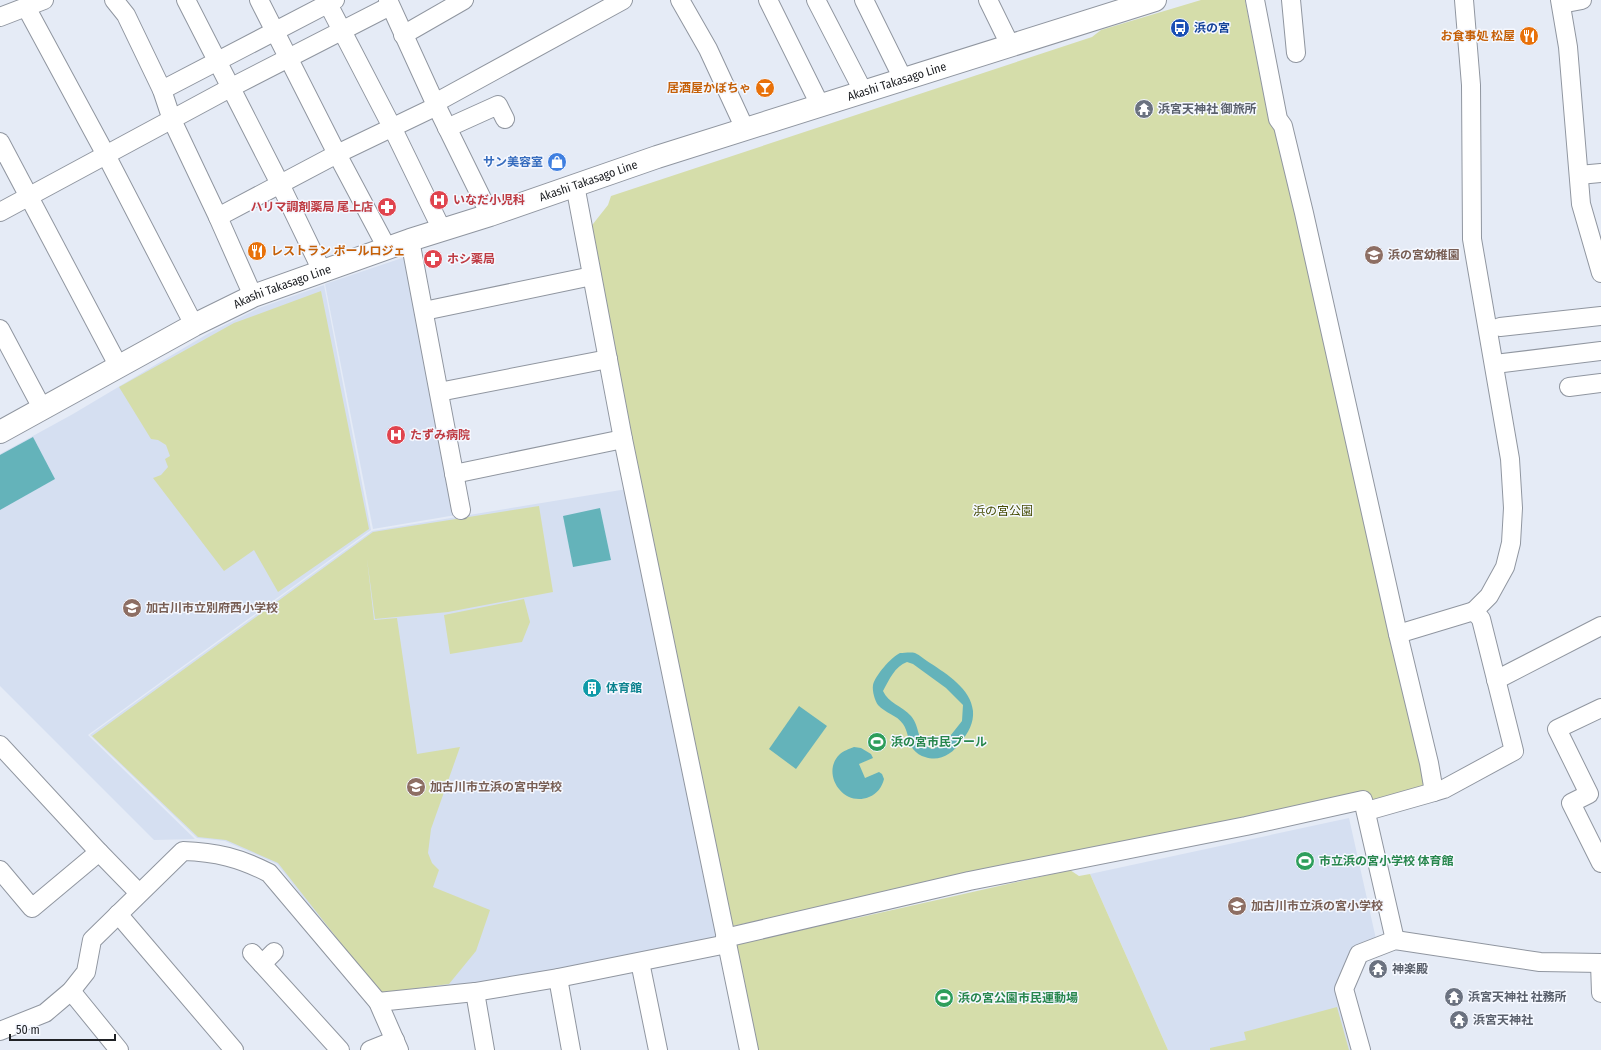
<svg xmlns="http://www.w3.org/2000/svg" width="1601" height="1050" font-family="'Fira Sans Condensed','Noto Sans JP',sans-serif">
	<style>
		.built { fill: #d5dff1 }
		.green { fill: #d5ddaa }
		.water { fill: #64b3ba; fill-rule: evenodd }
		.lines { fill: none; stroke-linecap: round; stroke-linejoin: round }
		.minor-casing { stroke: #9096a0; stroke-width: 20 }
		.major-casing { stroke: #9096a0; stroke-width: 24 }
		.minor { stroke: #fff; stroke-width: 18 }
		.major { stroke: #fff; stroke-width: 22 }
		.labels { text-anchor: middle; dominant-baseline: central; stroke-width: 3; stroke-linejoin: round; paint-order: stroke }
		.transit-label { font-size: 12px; font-weight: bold; fill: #164399; stroke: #f5f8ff; text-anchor: start }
		.food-label { font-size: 12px; font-weight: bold; fill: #c56008; stroke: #f5f8ff; text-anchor: end }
		.street-label { font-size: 12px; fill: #202226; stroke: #f5f8ff }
		.worship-label { font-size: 12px; font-weight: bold; fill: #5b616d; stroke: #f5f8ff; text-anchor: start }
		.shop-label { font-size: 12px; font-weight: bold; fill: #366cbe; stroke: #f5f8ff; text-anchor: end }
		.health-label { font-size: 12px; font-weight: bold; fill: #be3a42; stroke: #f5f8ff; text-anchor: start }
		.education-label { font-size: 12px; font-weight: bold; fill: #785e54; stroke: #f5f8ff; text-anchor: start }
		.park-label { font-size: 12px; fill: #474d06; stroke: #f5f8ff }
		.culture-label { font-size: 12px; font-weight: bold; fill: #0d838f; stroke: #f5f8ff; text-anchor: start }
		.leisure-label { font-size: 12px; font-weight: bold; fill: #27864d; stroke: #f5f8ff; text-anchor: start }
	</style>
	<rect width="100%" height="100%" fill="#e5ebf6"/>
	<g class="built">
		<path d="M 405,257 L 456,515 L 373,529 L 325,284 Z"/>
		<path d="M 324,285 L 371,530 L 88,735 L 195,839 L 154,840 L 0,686 L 0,454 L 73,414 L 209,333 L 259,308 Z"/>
		<path d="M 627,489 L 719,936 L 714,942 L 564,971 L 385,997 L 379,995 L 277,864 L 225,841 L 197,838 L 90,735 L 372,531 Z"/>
		<path d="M 1349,818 L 1376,939 L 1351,950 L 1355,1050 L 1168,1050 L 1090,874 Z"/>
	</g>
	<g class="green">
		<path d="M 1201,0 L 1245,0 L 1268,117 L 1279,132 L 1425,786 L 1379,805 L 1350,797 L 728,927 L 589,229 L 608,205 L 611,196 L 1092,37 L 1101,30 Z"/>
		<path d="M 321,291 L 369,529 L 278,592 L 254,550 L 224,571 L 153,478 L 161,475 L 168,467 L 165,459 L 170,456 L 166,445 L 158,440 L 151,439 L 119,387 L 234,323 Z"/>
		<path d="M 539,506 L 553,592 L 448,612 L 375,619 L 367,559 L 374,620 L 397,618 L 417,754 L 460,747 L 431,829 L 428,853 L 432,863 L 439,870 L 433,887 L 490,910 L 476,951 L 449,984 L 380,993 L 278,863 L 226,840 L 198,837 L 92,736 L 373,532 Z"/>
		<path d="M 524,599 L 530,622 L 522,642 L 450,654 L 444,615 Z"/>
		<path d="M 1070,870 L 1079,876 L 1090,874 L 1168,1050 L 755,1050 L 734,947 L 736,939 L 846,914 L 848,920 Z"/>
		<path d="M 1337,1007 L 1349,1050 L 1210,1050 L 1210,1048 L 1246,1040 L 1244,1032 Z"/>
	</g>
	<g class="water">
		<path d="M 33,437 L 55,479 L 0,510 L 0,455 Z"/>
		<path d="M 600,508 L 611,560 L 573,567 L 563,516 Z"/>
		<path d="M 900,653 C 904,653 911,652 915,653 C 920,655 925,660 930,663 C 947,674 971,689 973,711 C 974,723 968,733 961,742 C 952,754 940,762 925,757 C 921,756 916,753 913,749 C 908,741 908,731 903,724 C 897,715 885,713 878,705 C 875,701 872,691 873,685 C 875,676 891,657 900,653 ZM 907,662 L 913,664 L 946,688 L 963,705 L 962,721 L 943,745 L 932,749 C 915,741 921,728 911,716 C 902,706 888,703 883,691 C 889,680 895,666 907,662 Z"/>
		<path d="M 799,706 L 827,726 L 796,769 L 769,749 Z"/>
		<path d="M 854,747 L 861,748 L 871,754 L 873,758 L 859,764 L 865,778 L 879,772 L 882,774 L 884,779 C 882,787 877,794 869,797 C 843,808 820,773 840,754 C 843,751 849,749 854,747 Z"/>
	</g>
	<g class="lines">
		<g class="minor-casing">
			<g id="minor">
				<path d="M 114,0 L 126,15 L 162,90 L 172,120 L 218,217 L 253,296"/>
				<path d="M 186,0 L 280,184 L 322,271"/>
				<path d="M 259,0 L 337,154 L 387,248"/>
				<path d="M 326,0 L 392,127 L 442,230"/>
				<path d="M 388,0 L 435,103 L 490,215"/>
				<path d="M 680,0 L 708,49 L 745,129"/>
				<path d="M 768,0 L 820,105"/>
				<path d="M 816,0 L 863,91"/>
				<path d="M 864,0 L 903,79"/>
				<path d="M 988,0 L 1010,45"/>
				<path d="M 1255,0 L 1278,119 L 1283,126 L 1304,213 L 1398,634 L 1429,763 L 1434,792 L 1367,811"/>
				<path d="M 1291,0 L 1296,53"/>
				<path d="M 1464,0 L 1471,85 L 1472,239 L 1510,459 L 1513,508 L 1511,543 L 1505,567 L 1489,596 L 1474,611"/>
				<path d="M 1560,0 L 1568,47 L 1581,204 L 1601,273"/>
				<path d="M 1561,4 L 1582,0"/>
				<path d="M 26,7 L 106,155 L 194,325"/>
				<path d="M 0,17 L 44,0"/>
				<path d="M 403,35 L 464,0"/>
				<path d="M 162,90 L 335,0"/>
				<path d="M 435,103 L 623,0"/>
				<path d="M 447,128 L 498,105 L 505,119"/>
				<path d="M 0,142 L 119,367"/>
				<path d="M 1579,175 L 1601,173"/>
				<path d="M 575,185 L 623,439 L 749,1050"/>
				<path d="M 0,212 L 230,88 L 390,6"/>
				<path d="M 218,217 L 337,154 L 437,106"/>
				<path d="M 410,240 L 461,510"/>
				<path d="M 424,311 L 592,276"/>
				<path d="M 1500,327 L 1601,316"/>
				<path d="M 0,329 L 42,408"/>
				<path d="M 1495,364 L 1601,351"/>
				<path d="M 1569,387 L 1601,383"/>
				<path d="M 439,392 L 608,359"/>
				<path d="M 454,474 L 623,439"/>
				<path d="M 1398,634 L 1474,611 L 1481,619 L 1514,751 L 1444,789 L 1434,792"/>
				<path d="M 1496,680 L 1601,626"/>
				<path d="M 1601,708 L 1557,729 L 1589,794 L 1571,803 L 1601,863"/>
				<path d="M 0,745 L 99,852 L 139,893"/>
				<path d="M 0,870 L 32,908 L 99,852"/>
				<path d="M 118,914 L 234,1050"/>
				<path d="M 725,938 L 969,881 L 1246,826 L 1363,800 L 1395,940"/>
				<path d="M 252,953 L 340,1050"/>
				<path d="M 640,962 L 658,1050"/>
				<path d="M 1600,963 L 1601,993"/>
				<path d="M 262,964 L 274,952"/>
				<path d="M 558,978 L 571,1050"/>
				<path d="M 71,991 L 119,1050"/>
				<path d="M 475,992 L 485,1050"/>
				<path d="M 378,1002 L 475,992 L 558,978 L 727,944"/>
				<path d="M 0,1031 L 45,1013 L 71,991 L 86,972 L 92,940 L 183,851 C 216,852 240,858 269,873 L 378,1002 L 399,1050"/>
				<path d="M 370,1050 L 395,1040"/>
				<path d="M 1361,1050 L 1344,989 L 1359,954 L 1395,940 L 1540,962 L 1601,963"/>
			</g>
		</g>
		<g class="major-casing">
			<g id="major">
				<path id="s1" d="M 0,432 L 194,325 L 253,296 L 410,240 L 490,215 L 657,157 L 1155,0"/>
			</g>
		</g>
		<use href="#minor" class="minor"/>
		<use href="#major" class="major"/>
	</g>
	<defs>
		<g id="bus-disc" transform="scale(1)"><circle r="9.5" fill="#1a4fb4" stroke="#f5f8ff"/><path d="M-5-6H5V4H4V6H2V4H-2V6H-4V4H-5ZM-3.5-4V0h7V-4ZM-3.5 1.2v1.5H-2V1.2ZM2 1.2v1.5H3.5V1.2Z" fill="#fff"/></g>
		<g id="restaurant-disc" transform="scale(1)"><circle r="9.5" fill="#e8710a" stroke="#f5f8ff"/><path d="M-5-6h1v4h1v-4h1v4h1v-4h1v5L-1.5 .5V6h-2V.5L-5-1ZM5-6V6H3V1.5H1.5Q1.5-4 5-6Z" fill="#fff"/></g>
		<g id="bar-disc" transform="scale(1)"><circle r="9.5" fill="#e8710a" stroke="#f5f8ff"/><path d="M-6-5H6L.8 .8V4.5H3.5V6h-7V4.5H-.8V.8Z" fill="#fff"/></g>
		<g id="temple-disc" transform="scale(1)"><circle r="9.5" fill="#6b7280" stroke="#f5f8ff"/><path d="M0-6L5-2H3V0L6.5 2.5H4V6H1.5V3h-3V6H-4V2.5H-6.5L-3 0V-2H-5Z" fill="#fff"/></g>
		<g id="shop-disc" transform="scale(1)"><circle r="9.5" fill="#3f7fe0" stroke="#f5f8ff"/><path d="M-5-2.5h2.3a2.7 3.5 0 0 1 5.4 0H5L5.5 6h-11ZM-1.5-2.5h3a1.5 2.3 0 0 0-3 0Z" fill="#fff"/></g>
		<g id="hospital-disc" transform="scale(1)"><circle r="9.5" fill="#e0444e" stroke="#f5f8ff"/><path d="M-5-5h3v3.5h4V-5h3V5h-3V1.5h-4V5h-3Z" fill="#fff"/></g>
		<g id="pharmacy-disc" transform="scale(1)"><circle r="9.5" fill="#e0444e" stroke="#f5f8ff"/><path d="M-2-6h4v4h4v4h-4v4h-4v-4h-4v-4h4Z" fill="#fff"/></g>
		<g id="school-disc" transform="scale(1)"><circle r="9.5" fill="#8d6e63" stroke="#f5f8ff"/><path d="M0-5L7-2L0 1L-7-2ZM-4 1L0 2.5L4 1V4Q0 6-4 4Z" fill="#fff"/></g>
		<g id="building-disc" transform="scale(1)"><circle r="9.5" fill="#0f9aa8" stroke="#f5f8ff"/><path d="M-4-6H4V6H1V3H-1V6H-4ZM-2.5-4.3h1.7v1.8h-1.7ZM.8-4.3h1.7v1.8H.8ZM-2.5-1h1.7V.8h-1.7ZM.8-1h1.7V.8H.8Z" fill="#fff"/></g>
		<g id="stadium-disc" transform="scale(1)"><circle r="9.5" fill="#2e9e5b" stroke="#f5f8ff"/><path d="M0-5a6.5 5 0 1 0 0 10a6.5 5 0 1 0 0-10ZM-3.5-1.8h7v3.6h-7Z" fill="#fff"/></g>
	</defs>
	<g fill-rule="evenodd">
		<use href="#bus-disc" x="1180" y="28"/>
		<use href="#restaurant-disc" x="1529" y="36"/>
		<use href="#bar-disc" x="765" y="88"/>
		<use href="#temple-disc" x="1144" y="109"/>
		<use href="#shop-disc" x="557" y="162"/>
		<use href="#hospital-disc" x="439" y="200"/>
		<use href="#pharmacy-disc" x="387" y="207"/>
		<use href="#restaurant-disc" x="257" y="251"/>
		<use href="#school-disc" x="1374" y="255"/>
		<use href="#pharmacy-disc" x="433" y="259"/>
		<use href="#hospital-disc" x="396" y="435"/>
		<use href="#school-disc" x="132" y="608"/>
		<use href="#building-disc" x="592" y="688"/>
		<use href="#stadium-disc" x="877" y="742"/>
		<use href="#school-disc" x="416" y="787"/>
		<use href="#stadium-disc" x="1305" y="861"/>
		<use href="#school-disc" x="1237" y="906"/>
		<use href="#temple-disc" x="1378" y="969"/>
		<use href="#temple-disc" x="1454" y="997"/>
		<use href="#stadium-disc" x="944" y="998"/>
		<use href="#temple-disc" x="1459" y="1020"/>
	</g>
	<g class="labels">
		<g class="transit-label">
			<text x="1194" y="28">浜の宮</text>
		</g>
		<g class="food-label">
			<text x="1515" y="36">お食事処 松屋</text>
			<text x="751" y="88">居酒屋かぼちゃ</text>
			<text x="271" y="251" text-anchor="start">レストラン ポールロジェ</text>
		</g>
		<g class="street-label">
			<text stroke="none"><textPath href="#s1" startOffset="966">Akashi Takasago Line</textPath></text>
			<text stroke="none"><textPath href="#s1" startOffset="642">Akashi Takasago Line</textPath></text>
			<text stroke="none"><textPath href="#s1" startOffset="318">Akashi Takasago Line</textPath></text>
		</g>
		<g class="worship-label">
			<text x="1158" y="109">浜宮天神社 御旅所</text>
			<text x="1392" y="969">神楽殿</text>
			<text x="1468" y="997">浜宮天神社 社務所</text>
			<text x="1473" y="1020">浜宮天神社</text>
		</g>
		<g class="shop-label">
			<text x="543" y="162">サン美容室</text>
		</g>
		<g class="health-label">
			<text x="453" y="200">いなだ小児科</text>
			<text x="373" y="207" text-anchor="end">ハリマ調剤薬局 尾上店</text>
			<text x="447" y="259">ホシ薬局</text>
			<text x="410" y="435">たずみ病院</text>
		</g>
		<g class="education-label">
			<text x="1388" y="255">浜の宮幼稚園</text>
			<text x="146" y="608">加古川市立別府西小学校</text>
			<text x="430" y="787">加古川市立浜の宮中学校</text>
			<text x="1251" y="906">加古川市立浜の宮小学校</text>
		</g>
		<g class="park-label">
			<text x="1003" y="511">浜の宮公園</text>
		</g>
		<g class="culture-label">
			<text x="606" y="688">体育館</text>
		</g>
		<g class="leisure-label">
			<text x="891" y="742">浜の宮市民プール</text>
			<text x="1319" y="861">市立浜の宮小学校 体育館</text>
			<text x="958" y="998">浜の宮公園市民運動場</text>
		</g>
	</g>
	<path d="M10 1034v6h105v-6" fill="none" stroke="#202226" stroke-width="2"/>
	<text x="16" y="1034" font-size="12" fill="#202226" stroke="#f5f8ff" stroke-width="3" paint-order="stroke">50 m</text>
</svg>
